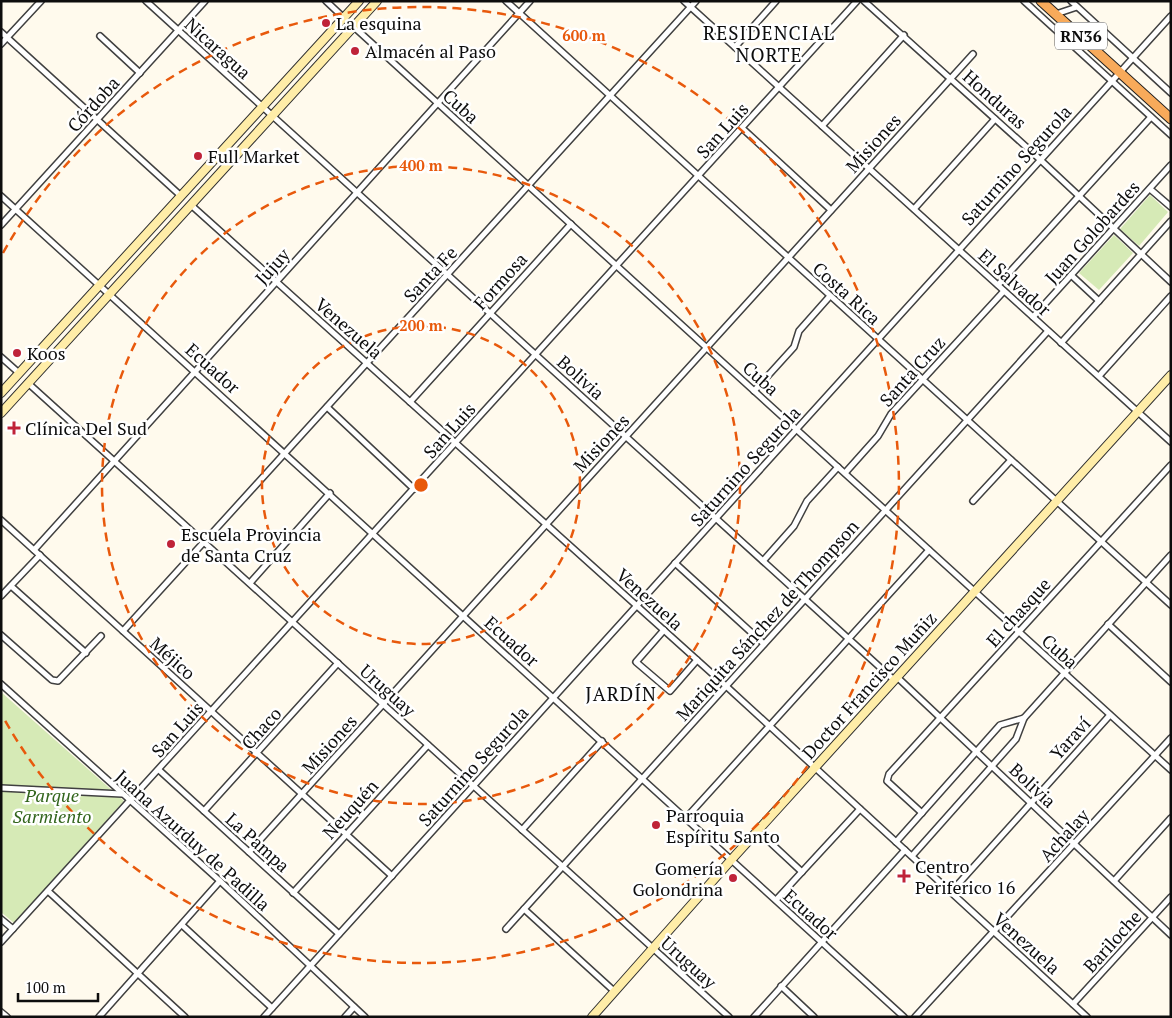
<svg xmlns="http://www.w3.org/2000/svg" width="1172" height="1018" font-family="'PT Serif',serif">
	<style>
		.green { fill: #d6eab6 }
		.lines { fill: none; stroke-linecap: round; stroke-linejoin: round }
		.minor-casing { stroke: #404040; stroke-width: 8 }
		.secondary-casing { stroke: #2f2f2f; stroke-width: 10 }
		.trunk-casing { stroke: #1e1e1e; stroke-width: 11 }
		.minor { stroke: #fff; stroke-width: 5 }
		.secondary { stroke: #ffeda8; stroke-width: 8 }
		.trunk { stroke: #f8aa5a; stroke-width: 9 }
		.ring { fill: none; stroke: #e8590c; stroke-width: 2.5; stroke-dasharray: 9 6 }
		.poi-dot { fill: #bf2339; stroke: #fff; stroke-width: 2 }
		.labels { text-anchor: middle; dominant-baseline: central; stroke-width: 5; stroke-linejoin: round; paint-order: stroke }
		.shield { fill: #fff; stroke: #565656; stroke-width: 1 }
		.shield-label { font-size: 16px; font-weight: bold; fill: #0d0d0d }
		.poi-label { font-size: 18px; fill: #0d0d0d; stroke: #fff; text-anchor: start }
		.street-label { font-size: 18px; fill: #0d0d0d; stroke: #fff }
		.park-label { font-size: 18px; font-style: italic; fill: #32651c; stroke: #fff }
		.neighbourhood-label { font-size: 19px; letter-spacing: 1px; fill: #0d0d0d; stroke: #fff }
		.centre { fill: #e8590c; stroke: #fff; stroke-width: 2.5 }
		.ring-label { font-size: 15px; text-anchor: middle; font-weight: bold; fill: #e8590c; stroke: #fff; stroke-width: 5; stroke-linejoin: round; paint-order: stroke }
	</style>
	<rect width="100%" height="100%" fill="#fffaed"/>
	<g class="green">
		<path d="M 1150,195 L 1168,212 L 1139,246 L 1120,229 Z"/>
		<path d="M 1114,235 L 1133,253 L 1099,290 L 1079,273 Z"/>
		<path d="M 1,692 L 124,801 L 14,923 L 1,912 Z"/>
	</g>
	<g class="lines">
		<g class="minor-casing">
			<g id="minor">
				<path d="M 146,1 L 894,680"/>
				<path d="M 326,1 L 344,18"/>
				<path d="M 506,1 L 1171,605"/>
				<path d="M 684,1 L 1171,442"/>
				<path d="M 864,1 L 1033,153 L 1171,282"/>
				<path d="M 1024,1 L 1171,135"/>
				<path d="M 1071,1 L 1171,93"/>
				<path d="M 1056,14 L 1077,7"/>
				<path d="M 354,27 L 1171,770"/>
				<path d="M 1,32 L 181,196"/>
				<path d="M 100,36 L 140,73"/>
				<path d="M 1,44 L 41,1"/>
				<path d="M 735,47 L 776,1"/>
				<path d="M 822,126 L 904,35"/>
				<path d="M 742,128 L 831,210"/>
				<path d="M 1150,189 L 1171,207"/>
				<path d="M 1,196 L 904,1017"/>
				<path d="M 191,205 L 726,686 L 1087,1017"/>
				<path d="M 914,209 L 995,119"/>
				<path d="M 1,225 L 205,1"/>
				<path d="M 1071,275 L 1099,301"/>
				<path d="M 998,285 L 1151,117"/>
				<path d="M 1033,317 L 1171,165"/>
				<path d="M 1061,343 L 1171,221"/>
				<path d="M 1,357 L 19,373"/>
				<path d="M 1099,376 L 1171,296"/>
				<path d="M 29,384 L 729,1017"/>
				<path d="M 754,391 L 794,347 L 799,331 L 830,296"/>
				<path d="M 410,402 L 571,224"/>
				<path d="M 327,407 L 414,489"/>
				<path d="M 845,473 L 878,436 L 891,414 L 1004,291"/>
				<path d="M 973,501 L 1011,460"/>
				<path d="M 1,520 L 392,876"/>
				<path d="M 34,550 L 530,1"/>
				<path d="M 763,561 L 794,526 L 807,501 L 838,467"/>
				<path d="M 675,563 L 764,644"/>
				<path d="M 250,583 L 330,493"/>
				<path d="M 11,586 L 86,653"/>
				<path d="M 1,596 L 40,555"/>
				<path d="M 1108,624 L 1171,682"/>
				<path d="M 664,630 L 636,662 L 670,691 L 697,660"/>
				<path d="M 123,631 L 696,1"/>
				<path d="M 1,635 L 52,680 L 58,681 L 101,636"/>
				<path d="M 897,677 L 1171,935"/>
				<path d="M 1,684 L 220,881 L 365,1017"/>
				<path d="M 159,770 L 339,934"/>
				<path d="M 1,788 L 122,794"/>
				<path d="M 204,811 L 338,663"/>
				<path d="M 922,813 L 887,781 L 889,774 L 1171,465"/>
				<path d="M 686,818 L 929,550"/>
				<path d="M 522,830 L 602,741"/>
				<path d="M 758,831 L 802,872"/>
				<path d="M 896,842 L 1000,725 L 1024,718"/>
				<path d="M 249,852 L 973,54"/>
				<path d="M 912,856 L 1016,739 L 1024,718 L 1171,555"/>
				<path d="M 1114,881 L 1171,818"/>
				<path d="M 48,891 L 185,1017"/>
				<path d="M 951,892 L 1110,715"/>
				<path d="M 293,893 L 428,745"/>
				<path d="M 776,900 L 860,809"/>
				<path d="M 524,909 L 614,991"/>
				<path d="M 1,919 L 13,929"/>
				<path d="M 182,925 L 272,1008"/>
				<path d="M 506,929 L 1048,331"/>
				<path d="M 1,942 L 857,1"/>
				<path d="M 781,986 L 814,1017"/>
				<path d="M 1073,1004 L 1171,897"/>
				<path d="M 1,1012 L 7,1017"/>
				<path d="M 99,1017 L 220,881"/>
				<path d="M 264,1017 L 1171,16"/>
				<path d="M 345,1017 L 354,1007"/>
				<path d="M 754,1017 L 905,850"/>
				<path d="M 915,1017 L 1171,738"/>
			</g>
		</g>
		<g class="secondary-casing">
			<g id="secondary">
				<path d="M 1,393 L 359,1"/>
				<path d="M 1,413 L 377,1"/>
				<path d="M 592,1017 L 732,859 L 1171,375"/>
			</g>
		</g>
		<g class="trunk-casing">
			<path id="trunk" d="M 1041,1 L 1171,119"/>
		</g>
		<use href="#minor" class="minor"/>
		<use href="#secondary" class="secondary"/>
		<use href="#trunk" class="trunk"/>
	</g>
	<g class="ring">
		<circle cx="421" cy="485" r="159"/>
		<circle cx="421" cy="485" r="319"/>
		<path d="M3 253A478 478 0 1 1 3 717"/>
	</g>
	<g class="poi-dot">
		<circle cx="326" cy="23" r="5"/>
		<circle cx="355" cy="51" r="5"/>
		<circle cx="198" cy="156" r="5"/>
		<circle cx="17" cy="353" r="5"/>
		<path d="M11.5 420.5h5v5h5v5h-5v5h-5v-5h-5v-5h5z"/>
		<circle cx="171" cy="544" r="5"/>
		<circle cx="656" cy="825" r="5"/>
		<path d="M901.5 868.5h5v5h5v5h-5v5h-5v-5h-5v-5h5z"/>
		<circle cx="733" cy="878" r="5"/>
	</g>
	<g class="labels">
		<rect class="shield" x="1055" y="22.5" width="52" height="27" rx="4"/>
		<g class="shield-label">
			<text x="1081" y="36">RN36</text>
		</g>
		<g class="poi-label">
			<text x="336" y="23">La esquina</text>
			<text x="365" y="51">Almacén al Paso</text>
			<text x="208" y="156">Full Market</text>
			<text x="27" y="353">Koos</text>
			<text x="25" y="428">Clínica Del Sud</text>
			<text x="181" y="534">Escuela Provincia<tspan x="181" dy="21">de Santa Cruz</tspan></text>
			<text x="666" y="815">Parroquia<tspan x="666" dy="21">Espíritu Santo</tspan></text>
			<text x="915" y="866">Centro<tspan x="915" dy="21">Periferico 16</tspan></text>
			<text x="723" y="868" text-anchor="end">Gomería<tspan x="723" dy="21">Golondrina</tspan></text>
		</g>
		<g class="street-label">
			<text transform="translate(218 48) rotate(42)">Nicaragua</text>
			<text transform="translate(995 99) rotate(42)">Honduras</text>
			<text transform="translate(93 104) rotate(-48)">Córdoba</text>
			<text transform="translate(461 106) rotate(42)">Cuba</text>
			<text transform="translate(722 130) rotate(-48)">San Luis</text>
			<text transform="translate(873 143) rotate(-48)">Misiones</text>
			<text transform="translate(1016 165) rotate(-48)">Saturnino Segurola</text>
			<text transform="translate(1092 232) rotate(-48)">Juan Golobardes</text>
			<text transform="translate(272 266) rotate(-48)">Jujuy</text>
			<text transform="translate(430 274) rotate(-47)">Santa Fe</text>
			<text transform="translate(500 281) rotate(-48)">Formosa</text>
			<text transform="translate(1015 282) rotate(42)">El Salvador</text>
			<text transform="translate(847 293) rotate(42)">Costa Rica</text>
			<text transform="translate(349 328) rotate(41)">Venezuela</text>
			<text transform="translate(213 368) rotate(42)">Ecuador</text>
			<text transform="translate(912 371) rotate(-48)">Santa Cruz</text>
			<text transform="translate(581 377) rotate(42)">Bolivia</text>
			<text transform="translate(761 378) rotate(42)">Cuba</text>
			<text transform="translate(449 430) rotate(-48)">San Luis</text>
			<text transform="translate(601 443) rotate(-47)">Misiones</text>
			<text transform="translate(745 466) rotate(-48)">Saturnino Segurola</text>
			<text transform="translate(650 599) rotate(42)">Venezuela</text>
			<text transform="translate(1018 612) rotate(-48)">El chasque</text>
			<text transform="translate(767 620) rotate(-48)">Mariquita Sánchez de Thompson</text>
			<text transform="translate(512 641) rotate(42)">Ecuador</text>
			<text transform="translate(1060 651) rotate(42)">Cuba</text>
			<text transform="translate(173 658) rotate(42)">Méjico</text>
			<text transform="translate(869 685) rotate(-48)">Doctor Francisco Muñiz</text>
			<text transform="translate(388 690) rotate(42)">Uruguay</text>
			<text transform="translate(261 728) rotate(-48)">Chaco</text>
			<text transform="translate(177 729) rotate(-48)">San Luis</text>
			<text transform="translate(1070 738) rotate(-48)">Yaraví</text>
			<text transform="translate(329 744) rotate(-48)">Misiones</text>
			<text transform="translate(473 766) rotate(-48)">Saturnino Segurola</text>
			<text transform="translate(1033 785) rotate(43)">Bolivia</text>
			<text transform="translate(350 809) rotate(-48)">Neuquén</text>
			<text transform="translate(1064 835) rotate(-48)">Achalay</text>
			<text transform="translate(193 840) rotate(42)">Juana Azurduy de Padilla</text>
			<text transform="translate(258 842) rotate(42)">La Pampa</text>
			<text transform="translate(811 914) rotate(42)">Ecuador</text>
			<text transform="translate(1112 941) rotate(-48)">Bariloche</text>
			<text transform="translate(1027 943) rotate(42)">Venezuela</text>
			<text transform="translate(689 962) rotate(42)">Uruguay</text>
		</g>
		<g class="park-label">
			<text x="52" y="795">Parque<tspan x="52" dy="21">Sarmiento</tspan></text>
		</g>
		<g class="neighbourhood-label">
			<text x="769" y="32">RESIDENCIAL<tspan x="769" dy="22">NORTE</tspan></text>
			<text x="621" y="693">JARDÍN</text>
		</g>
	</g>
	<circle cx="421" cy="485" r="8" class="centre"/>
	<g class="ring-label">
		<text x="584" y="41">600 m</text>
		<text x="421" y="171">400 m</text>
		<text x="421" y="331">200 m</text>
	</g>
	<rect width="1172" height="1018" fill="none" stroke="#0d0d0d" stroke-width="5"/>
	<path d="M18 993v8h80v-8" fill="none" stroke="#0d0d0d" stroke-width="2.5"/>
	<text x="25" y="993" font-size="15" fill="#0d0d0d" stroke="#ffffff" stroke-width="4" paint-order="stroke">100 m</text>
</svg>
